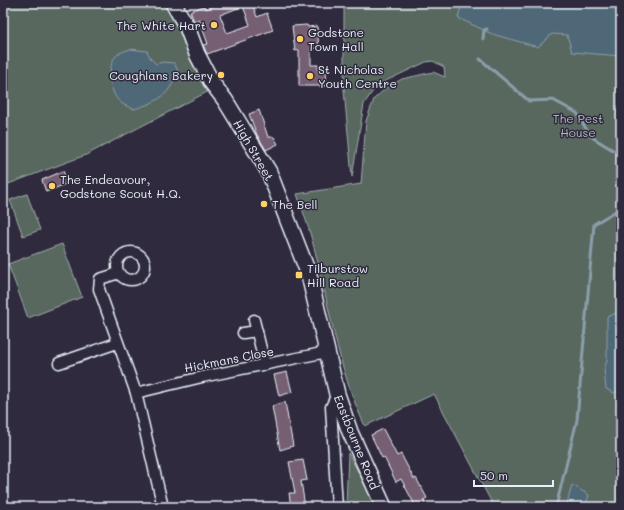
<svg xmlns="http://www.w3.org/2000/svg" width="624" height="510" font-family="Mali,sans-serif">
	<style>
		.green { fill: #58685f; stroke: #a0acac }
		.water { fill: #4f6778; stroke: #8c9eab }
		.lines { fill: none; stroke-linecap: round; stroke-linejoin: round }
		.stream { stroke: #8c9eab; stroke-width: 3 }
		.building { fill: #765f73; stroke: #e8f1f8; fill-rule: evenodd }
		.minor-casing { stroke: #e8f1f8; stroke-width: 13 }
		.secondary-casing { stroke: #e8f1f8; stroke-width: 18 }
		.minor { stroke: #2f2a3d; stroke-width: 10 }
		.secondary { stroke: #2f2a3d; stroke-width: 15 }
		.poi-dot { fill: #ffd166; stroke: #2f2a3d; stroke-width: 1.5 }
		.labels { text-anchor: middle; dominant-baseline: central; stroke-width: 3; stroke-linejoin: round; paint-order: stroke }
		.poi-label { font-size: 12px; fill: #e8f1f8; stroke: #2f2a3d; text-anchor: start }
		.park-label { font-size: 12px; fill: #aebabb; stroke: #2f2a3d }
		.street-label { font-size: 12px; fill: #e8f1f8; stroke: #2f2a3d }
	</style>
	<rect width="100%" height="100%" fill="#2f2a3d"/>
	<filter id="ink" filterUnits="userSpaceOnUse"><feTurbulence type="fractalNoise" baseFrequency=".025" numOctaves="2"/><feDisplacementMap in="SourceGraphic" scale="8" xChannelSelector="R" yChannelSelector="G"/><feConvolveMatrix kernelMatrix="1 2 1 2 8 2 1 2 1" color-interpolation-filters="sRGB"/></filter>
	<g filter="url(#ink)">
		<g class="green">
			<path d="M 3,3 L 164,3 L 211,90 L 86,155 L 3,186 Z"/>
			<path d="M 344,3 L 621,3 L 621,507 L 494,507 L 434,394 L 365,426 C 337,368 329,302 312,240 C 308,225 302,209 297,194 L 361,184 L 366,121 L 374,99 L 386,88 L 402,79 L 433,72 L 445,77 L 444,67 L 433,61 L 426,62 L 377,85 L 364,104 L 352,177 L 344,90 Z"/>
			<path d="M 27,194 L 40,230 L 23,236 L 10,200 Z"/>
			<path d="M 62,244 L 82,297 L 28,318 L 8,264 Z"/>
			<path d="M 348,453 L 377,507 L 346,507 Z"/>
		</g>
		<g class="water">
			<path d="M 462,3 L 621,3 L 621,56 L 572,52 L 567,35 L 552,34 L 538,47 L 492,34 L 458,18 Z"/>
			<path d="M 131,49 L 147,51 L 151,59 L 156,64 L 163,62 L 174,63 L 178,71 C 170,95 158,102 134,109 C 129,107 123,105 120,102 C 109,93 106,65 117,55 C 120,52 127,50 131,49 Z"/>
			<path d="M 621,311 L 621,389 L 614,393 L 606,389 L 604,370 L 607,360 L 607,317 Z"/>
			<path d="M 572,485 L 589,495 L 585,507 L 566,507 Z"/>
		</g>
		<g class="lines">
			<g class="stream">
				<path d="M 483,39 L 484,30 L 487,29"/>
				<path d="M 480,59 L 529,101 L 553,100 L 577,113 L 590,136 L 621,155"/>
				<path d="M 556,507 L 577,420 L 594,224 L 621,208"/>
			</g>
		</g>
		<g class="building">
			<path d="M 222,3 L 252,3 L 257,17 L 267,13 L 273,30 L 207,54 L 203,45 L 208,44 L 199,19 L 194,21 L 190,11 L 204,6 L 206,9 ZM 243,6 L 250,25 L 227,33 L 220,15 Z"/>
			<path d="M 307,25 L 308,27 L 317,26 L 319,48 L 311,49 L 311,65 L 318,65 L 318,72 L 326,72 L 327,86 L 299,86 L 299,50 L 295,51 L 292,26 Z"/>
			<path d="M 259,110 L 268,137 L 274,137 L 278,144 L 266,150 L 257,135 L 249,114 Z"/>
			<path d="M 63,171 L 68,183 L 46,192 L 42,180 Z"/>
			<path d="M 287,372 L 292,392 L 279,396 L 274,375 Z"/>
			<path d="M 285,402 L 293,446 L 280,450 L 272,406 Z"/>
			<path d="M 383,429 L 397,456 L 401,454 L 414,479 L 416,478 L 427,498 L 423,500 L 427,507 L 416,507 L 401,479 L 396,482 L 384,457 L 382,458 L 371,435 Z"/>
			<path d="M 303,460 L 307,480 L 301,481 L 305,507 L 291,507 L 289,493 L 295,493 L 289,462 Z"/>
		</g>
		<g class="lines">
			<g class="minor-casing">
				<g id="minor">
					<circle cx="131" cy="266" r="14"/>
					<path d="M 119,273 L 100,279 L 99,289 L 136,393 L 163,507"/>
					<path d="M 254,320 L 265,365"/>
					<path d="M 243,333 L 257,331"/>
					<path d="M 59,363 L 117,343"/>
					<path d="M 136,393 L 202,377 L 327,352"/>
					<path d="M 337,394 L 331,407 L 337,507"/>
				</g>
			</g>
			<g class="secondary-casing">
				<path id="secondary" d="M 173,3 L 187,27 L 197,54 L 212,83 L 225,100 L 269,172 L 309,275 L 337,394 L 350,432 L 384,507"/>
			</g>
			<use href="#minor" class="minor"/>
			<use href="#secondary" class="secondary"/>
		</g>
	</g>
	<g class="poi-dot">
		<circle cx="214" cy="25" r="4"/>
		<circle cx="300" cy="39" r="4"/>
		<circle cx="221" cy="75" r="4"/>
		<circle cx="310" cy="76" r="4"/>
		<circle cx="52" cy="186" r="4"/>
		<circle cx="264" cy="204" r="4"/>
		<rect x="295" y="271" width="8" height="8" rx="2"/>
	</g>
	<g class="labels">
		<g class="poi-label">
			<text x="206" y="25" text-anchor="end">The White Hart</text>
			<text x="308" y="32">Godstone<tspan x="308" dy="14">Town Hall</tspan></text>
			<text x="318" y="69">St Nicholas<tspan x="318" dy="14">Youth Centre</tspan></text>
			<text x="213" y="75" text-anchor="end">Coughlans Bakery</text>
			<text x="60" y="179">The Endeavour,<tspan x="60" dy="14">Godstone Scout H.Q.</tspan></text>
			<text x="272" y="204">The Bell</text>
			<text x="307" y="268">Tilburstow<tspan x="307" dy="14">Hill Road</tspan></text>
		</g>
		<g class="park-label">
			<text x="578" y="118">The Pest<tspan x="578" dy="14">House</tspan></text>
		</g>
		<g class="street-label">
			<text transform="translate(254 150) rotate(60)">High Street</text>
			<text transform="translate(229 359) rotate(-11)">Hickmans Close</text>
			<text transform="translate(357 442) rotate(68)">Eastbourne Road</text>
		</g>
	</g>
	<rect width="624" height="510" fill="none" stroke="#2f2a3d" stroke-width="16"/>
	<rect x="8" y="8" width="608" height="494" fill="none" stroke="#e8f1f8" stroke-width="1.5" filter="url(#ink)"/>
	<path d="M474 480v6h79v-6" fill="none" stroke="#e8f1f8" stroke-width="2"/>
	<text x="480" y="480" font-size="12" fill="#e8f1f8" stroke="#2f2a3d" stroke-width="3" paint-order="stroke">50 m</text>
</svg>
